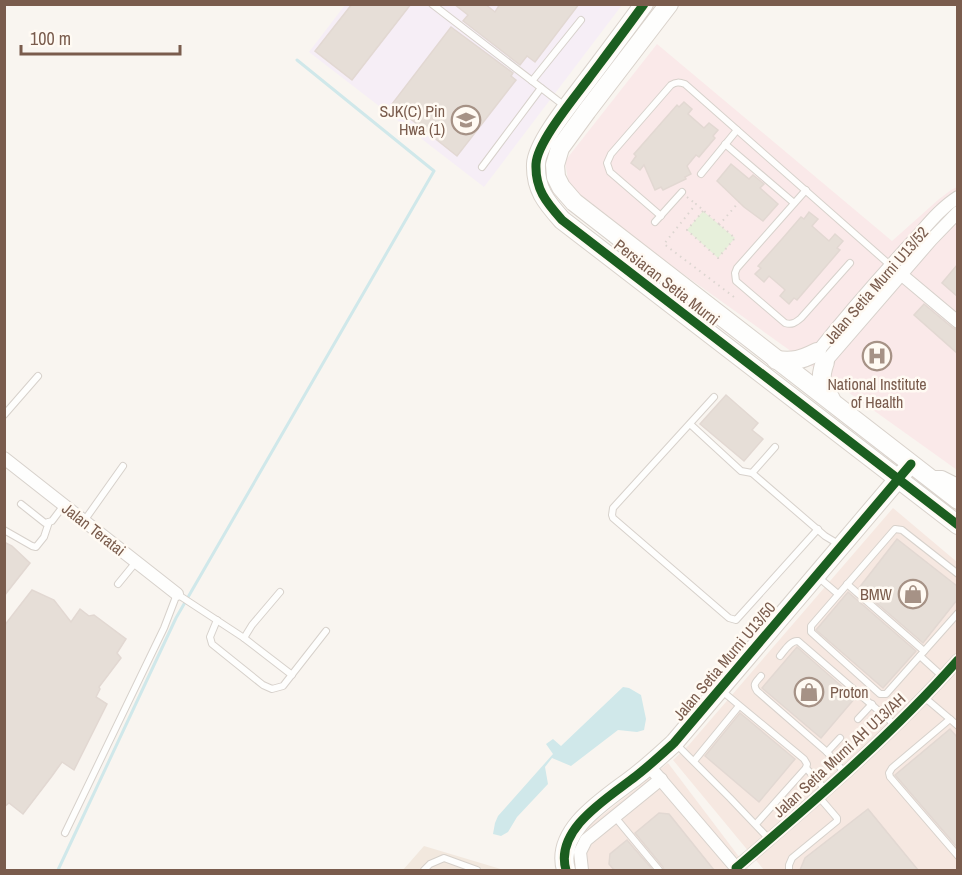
<svg xmlns="http://www.w3.org/2000/svg" width="962" height="875" font-family="'Archivo Narrow',sans-serif">
	<style>
		.residential { fill: #f2e8de }
		.commercial { fill: #f6e8e1 }
		.education { fill: #f6eef6 }
		.medical { fill: #fae9e9 }
		.green { fill: #e7f0db }
		.water { fill: #d0e8ea }
		.lines { fill: none; stroke-linecap: round; stroke-linejoin: round }
		.stream { stroke: #d0e8ea; stroke-width: 3 }
		.building { fill: #e6ded7; stroke: #e2d8d2; stroke-width: 1.5 }
		.lane-casing { stroke: #d7d1cb; stroke-width: 8 }
		.street-casing { stroke: #d7d1cb; stroke-width: 14 }
		.secondary-casing { stroke: #d9d2cb; stroke-width: 20 }
		.path { stroke: #dcd5d0; stroke-width: 2; stroke-dasharray: 1.5 4.5; stroke-linecap: butt }
		.lane { stroke: #fefefd; stroke-width: 6 }
		.street { stroke: #fefefd; stroke-width: 12 }
		.secondary { stroke: #fefefd; stroke-width: 18 }
		.cycleway-casing { stroke: #fffaf3; stroke-width: 13 }
		.cycleway { stroke: #1b5e20; stroke-width: 9 }
		.labels { text-anchor: middle; dominant-baseline: central; stroke-width: 5; stroke-linejoin: round; paint-order: stroke }
		.poi-label { font-size: 16px; fill: #7a5c4d; stroke: #fffaf3; text-anchor: end }
		.street-label { font-size: 16px; fill: #7a5c4d; stroke: #fffaf3 }
	</style>
	<rect width="100%" height="100%" fill="#f9f5f0"/>
	<path class="residential" d="M 424,846 L 504,870 L 403,870 Z"/>
	<g class="commercial">
		<path d="M 893,508 L 957,562 L 957,870 L 764,870 L 673,760 L 688,746 Z"/>
		<path d="M 668,763 L 749,870 L 576,870 L 575,837 Z"/>
	</g>
	<path class="education" d="M 345,5 L 622,5 L 484,187 L 309,52 Z"/>
	<path class="medical" d="M 657,44 L 892,241 L 938,200 L 951,190 L 957,187 L 957,470 L 570,193 L 565,161 Z"/>
	<path class="green" d="M 703,211 L 735,238 L 718,258 L 687,230 Z"/>
	<path class="water" d="M 623,687 L 629,688 L 641,695 L 646,719 L 644,730 L 637,732 L 618,730 L 571,766 L 552,758 L 545,767 L 548,784 L 517,817 L 508,832 L 501,836 L 493,834 L 495,823 L 498,816 L 553,754 L 546,744 L 553,739 L 561,746 Z"/>
	<g class="lines">
		<path class="stream" d="M 58,870 L 176,618 L 434,171 L 297,60"/>
	</g>
	<g class="building">
		<path d="M 352,4 L 411,4 L 352,80 L 315,51 Z"/>
		<path d="M 454,4 L 485,4 L 495,12 L 500,4 L 579,4 L 535,62 L 527,56 L 520,65 L 463,21 L 468,15 Z"/>
		<path d="M 451,27 L 513,73 L 511,76 L 516,80 L 457,156 L 392,104 Z"/>
		<path d="M 684,102 L 692,109 L 688,114 L 704,128 L 709,123 L 718,130 L 713,136 L 715,138 L 699,157 L 696,155 L 687,166 L 691,174 L 685,177 L 686,179 L 663,190 L 661,187 L 655,190 L 644,165 L 640,170 L 631,163 L 636,156 L 634,154 L 677,105 L 679,107 Z"/>
		<path d="M 731,164 L 749,179 L 753,175 L 764,184 L 760,188 L 778,204 L 763,221 L 744,207 L 717,181 Z"/>
		<path d="M 809,212 L 818,219 L 812,226 L 829,241 L 835,234 L 843,241 L 837,248 L 840,250 L 797,300 L 794,298 L 789,304 L 780,296 L 785,290 L 783,288 L 769,276 L 764,282 L 755,274 L 761,268 L 758,266 L 782,239 L 801,217 L 804,219 Z"/>
		<path d="M 957,265 L 957,296 L 942,283 Z"/>
		<path d="M 924,304 L 953,328 L 957,330 L 957,353 L 914,315 Z"/>
		<path d="M 726,395 L 758,423 L 752,430 L 763,439 L 744,461 L 700,424 Z"/>
		<path d="M 897,539 L 957,586 L 957,600 L 923,643 L 859,588 Z"/>
		<path d="M 4,542 L 12,546 L 30,563 L 4,596 Z"/>
		<path d="M 32,590 L 54,600 L 71,622 L 80,609 L 89,616 L 94,615 L 126,639 L 117,653 L 121,658 L 99,687 L 100,689 L 96,697 L 107,704 L 74,770 L 62,762 L 52,776 L 23,814 L 9,803 L 4,807 L 4,626 Z"/>
		<path d="M 848,592 L 916,651 L 883,688 L 816,630 Z"/>
		<path d="M 797,647 L 855,698 L 821,738 L 762,688 Z"/>
		<path d="M 740,713 L 795,759 L 759,802 L 705,756 Z"/>
		<path d="M 950,729 L 957,737 L 957,847 L 895,775 Z"/>
		<path d="M 868,809 L 918,870 L 800,870 L 805,858 Z"/>
		<path d="M 659,813 L 669,814 L 714,870 L 664,870 L 663,867 L 635,833 Z"/>
		<path d="M 627,840 L 653,870 L 614,870 L 609,864 L 610,854 Z"/>
	</g>
	<g class="lines">
		<g class="lane-casing">
			<g id="lane">
				<path d="M 432,4 L 566,107"/>
				<path d="M 532,81 L 581,20"/>
				<path d="M 725,144 L 794,203"/>
				<path d="M 482,167 L 541,88"/>
				<path d="M 701,174 L 737,130"/>
				<path d="M 806,190 L 737,268 L 735,273 L 736,281 L 785,323 C 792,325 795,323 801,318 L 850,263"/>
				<path d="M 661,216 L 610,172 L 607,163 L 611,154 L 671,85 C 676,82 679,82 685,84 L 890,265"/>
				<path d="M 655,222 L 682,192"/>
				<path d="M 714,397 L 613,508 L 612,515 L 613,518 L 729,618 L 736,620 L 818,529"/>
				<path d="M 4,415 L 38,376"/>
				<path d="M 690,424 L 741,471 L 752,473 L 825,536 L 840,545"/>
				<path d="M 752,473 L 775,447"/>
				<path d="M 21,504 L 45,523 L 52,521 L 64,505"/>
				<path d="M 84,521 L 123,466"/>
				<path d="M 4,530 L 32,546 L 36,547 L 44,537 L 49,522"/>
				<path d="M 958,574 L 902,530 L 895,529 L 811,626 L 811,632 L 880,694 L 886,694 L 958,613"/>
				<path d="M 818,577 L 838,594"/>
				<path d="M 118,584 L 136,562"/>
				<path d="M 847,584 L 924,651"/>
				<path d="M 217,620 L 210,637 L 212,644 L 263,685 L 272,689 L 283,686 L 326,631"/>
				<path d="M 244,638 L 292,675"/>
				<path d="M 780,656 C 785,650 791,640 798,641 L 895,725"/>
				<path d="M 920,656 L 942,676"/>
				<path d="M 761,676 C 756,682 752,684 757,691 L 827,752 L 844,772"/>
				<path d="M 722,691 L 804,759 L 807,764 L 806,768 L 756,824"/>
				<path d="M 924,697 L 950,719"/>
				<path d="M 858,719 L 872,704"/>
				<path d="M 958,726 L 950,719 L 892,768 L 889,773 L 890,777 L 958,856"/>
				<path d="M 675,743 L 730,798 L 769,839"/>
				<path d="M 827,752 L 840,738"/>
				<path d="M 694,761 L 739,706"/>
				<path d="M 806,768 L 826,790"/>
				<path d="M 615,817 L 659,870"/>
				<path d="M 65,833 L 164,628 L 177,594 L 244,638 L 252,625 L 280,592"/>
				<path d="M 424,870 L 430,864 L 444,858 L 477,870"/>
				<path d="M 789,870 L 789,865 L 792,858 L 837,821 L 837,818 L 819,797"/>
			</g>
		</g>
		<g class="street-casing">
			<g id="street">
				<path d="M 896,270 L 958,322"/>
				<path d="M 814,356 C 845,317 878,279 911,243 C 926,227 939,209 958,197"/>
				<path d="M 822,366 L 931,240 L 958,212"/>
				<path d="M 4,458 L 177,594"/>
				<path d="M 929,477 L 942,477 L 958,485"/>
				<path d="M 649,766 L 738,870"/>
				<path d="M 736,868 C 813,802 891,736 958,660"/>
				<path d="M 582,870 L 580,852 L 586,840 L 661,779"/>
			</g>
		</g>
		<g class="secondary-casing">
			<g id="secondary">
				<path d="M 644,4 C 626,29 607,54 589,78 C 575,97 537,142 536,164 C 535,189 546,202 562,220 L 958,525"/>
				<path d="M 669,4 L 587,111 L 560,148 L 555,165 L 556,177 L 561,187 L 574,202 L 958,500"/>
				<path d="M 776,360 C 794,362 801,360 817,352"/>
				<path d="M 825,362 C 819,379 821,384 831,399"/>
				<path d="M 566,870 C 554,829 608,798 636,776 C 649,766 662,754 674,743 L 904,472"/>
			</g>
		</g>
		<g class="path">
			<path d="M 687,197 L 696,204"/>
			<path d="M 703,211 L 687,230 L 718,258 L 735,238 L 696,204 L 664,244 L 734,297"/>
			<path d="M 719,225 L 739,202"/>
		</g>
		<use href="#lane" class="lane"/>
		<use href="#street" class="street"/>
		<use href="#secondary" class="secondary"/>
		<g class="cycleway-casing">
			<g id="cycleway">
				<path d="M 644,4 C 626,29 607,54 589,78 C 575,97 537,142 536,164 C 535,189 546,202 562,220 L 958,525"/>
				<path d="M 736,868 C 813,802 891,736 958,660"/>
				<path d="M 566,870 C 554,829 608,798 636,776 C 649,766 662,754 674,743 L 911,464"/>
			</g>
		</g>
		<use href="#cycleway" class="cycleway"/>
	</g>
	<defs>
		<g id="school-ring" transform="scale(1.5)"><circle r="9.5" fill="#fffaf3" stroke="#a69286" stroke-width="1.5"/><path d="M0-5L7-2L0 1L-7-2ZM-4 1L0 2.5L4 1V4Q0 6-4 4Z" fill="#a69286"/></g>
		<g id="hospital-ring" transform="scale(1.5)"><circle r="9.5" fill="#fffaf3" stroke="#a69286" stroke-width="1.5"/><path d="M-5-5h3v3.5h4V-5h3V5h-3V1.5h-4V5h-3Z" fill="#a69286"/></g>
		<g id="shop-ring" transform="scale(1.5)"><circle r="9.5" fill="#fffaf3" stroke="#a69286" stroke-width="1.5"/><path d="M-5-2.5h2.3a2.7 3.5 0 0 1 5.4 0H5L5.5 6h-11ZM-1.5-2.5h3a1.5 2.3 0 0 0-3 0Z" fill="#a69286"/></g>
	</defs>
	<g fill-rule="evenodd">
		<use href="#school-ring" x="466" y="120"/>
		<use href="#hospital-ring" x="877" y="356"/>
		<use href="#shop-ring" x="913" y="594"/>
		<use href="#shop-ring" x="809" y="692"/>
	</g>
	<g class="labels">
		<g class="poi-label">
			<text x="445" y="111">SJK(C) Pin<tspan x="445" dy="18">Hwa (1)</tspan></text>
			<text x="877" y="384" text-anchor="middle">National Institute<tspan x="877" dy="18">of Health</tspan></text>
			<text x="892" y="594">BMW</text>
			<text x="830" y="692" text-anchor="start">Proton</text>
		</g>
		<g class="street-label">
			<text transform="translate(667 282) rotate(38)">Persiaran Setia Murni</text>
			<text transform="translate(876 285) rotate(-49)">Jalan Setia Murni U13/52</text>
			<text transform="translate(94 529) rotate(38)">Jalan Teratai</text>
			<text transform="translate(724 661) rotate(-50)">Jalan Setia Murni U13/50</text>
			<text transform="translate(839 755) rotate(-43)">Jalan Setia Murni AH U13/AH</text>
		</g>
	</g>
	<rect width="962" height="875" fill="none" stroke="#7a5c4d" stroke-width="12"/>
	<path d="M21 45v9h159v-9" fill="none" stroke="#7a5c4d" stroke-width="3"/>
	<text x="30" y="45" font-size="18" fill="#7a5c4d" stroke="#fffaf3" stroke-width="4.5" paint-order="stroke">100 m</text>
</svg>
